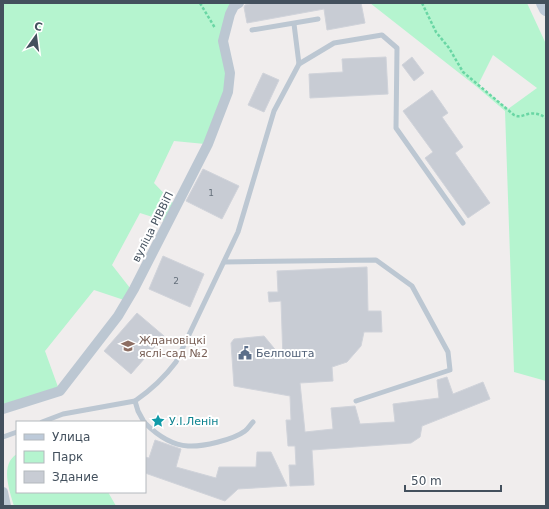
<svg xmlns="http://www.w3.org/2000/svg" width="549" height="509" font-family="'DejaVu Sans',sans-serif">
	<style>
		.green { fill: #b5f4cf; fill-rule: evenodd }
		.building { fill: #c8ccd4; stroke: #d0d3da }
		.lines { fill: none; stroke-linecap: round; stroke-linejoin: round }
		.path { stroke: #69d6a4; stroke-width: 2.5; stroke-dasharray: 3 2; stroke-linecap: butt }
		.lane { stroke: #bcc7d2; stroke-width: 5 }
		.street { stroke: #bcc7d2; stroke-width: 10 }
		.secondary { stroke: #bdcad9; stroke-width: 14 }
		.labels { text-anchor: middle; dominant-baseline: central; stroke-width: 4; stroke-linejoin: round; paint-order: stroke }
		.number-label { font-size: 9px; fill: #646f7b }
		.street-label { font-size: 11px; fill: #43505d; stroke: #fff }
		.education-label { font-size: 11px; fill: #785e54; stroke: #fff; text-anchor: start }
		.service-label { font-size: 11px; fill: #4e5e75; stroke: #fff; text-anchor: start }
		.culture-label { font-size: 11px; fill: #0d838f; stroke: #fff; text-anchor: start }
	</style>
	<rect width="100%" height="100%" fill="#f0eded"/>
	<g class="green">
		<path d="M 3,3 L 234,3 L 225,21 L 227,84 L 205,144 L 174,141 L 154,183 L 174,204 L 165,221 L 140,213 L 112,265 L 130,288 L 124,300 L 94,290 L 45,351 L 58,387 L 3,406 Z"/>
		<path d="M 370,3 L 527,3 L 546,44 L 546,381 L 514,372 L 505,111 L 477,87 ZM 493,55 L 537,88 L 508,109 L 478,85 Z"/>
		<path d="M 17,454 L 17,492 L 108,492 L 116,506 L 14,506 C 9,489 0,464 17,454 Z"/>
	</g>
	<g class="building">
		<path d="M 254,3 L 361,3 L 365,23 L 327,30 L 324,9 L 247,23 L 244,7 L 245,5 Z"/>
		<path d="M 386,57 L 388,94 L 310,98 L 309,74 L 343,72 L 342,59 Z"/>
		<path d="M 412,57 L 424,73 L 414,81 L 402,65 Z"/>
		<path d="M 263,73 L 279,80 L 264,112 L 248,105 Z"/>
		<path d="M 432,90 L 448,113 L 442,117 L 463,147 L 455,153 L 490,203 L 468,218 L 425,158 L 433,152 L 403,111 Z"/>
		<path d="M 203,169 L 239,186 L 222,219 L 186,201 Z"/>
		<path d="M 163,256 L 204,274 L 190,307 L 149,289 Z"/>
		<path d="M 367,267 L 368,311 L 381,311 L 382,332 L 364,332 L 361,346 L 347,362 L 332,367 L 333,381 L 300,383 L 305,432 L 333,429 L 331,408 L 355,406 L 360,424 L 395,422 L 393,404 L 439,398 L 437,380 L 447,377 L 453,394 L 483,382 L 490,399 L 422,426 L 420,437 L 411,443 L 312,450 L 314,485 L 290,486 L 289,465 L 296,465 L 295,446 L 288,446 L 286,420 L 291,420 L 290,396 L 234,386 L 231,343 L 234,339 L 264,336 L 283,359 L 281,301 L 269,302 L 268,292 L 278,292 L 277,271 Z"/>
		<path d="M 137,313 L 164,336 L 131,374 L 104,351 Z"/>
		<path d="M 155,440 L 181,449 L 176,467 L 216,478 L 219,467 L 256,467 L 257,452 L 271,452 L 287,486 L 238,489 L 225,501 L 145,473 L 145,457 L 149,458 Z"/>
	</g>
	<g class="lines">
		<g class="path">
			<path d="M 200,3 L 215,28"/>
			<path d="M 422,3 L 436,32 L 449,48 L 463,72 L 514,115 C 524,120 529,107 546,118"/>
		</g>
		<g class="lane">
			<path d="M 252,30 L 318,19"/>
			<path d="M 299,64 L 334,43 L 382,35 L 397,48 L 396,128 L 463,223"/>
			<path d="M 224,262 L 376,260 L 412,286 L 448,352 L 450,370 L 356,401"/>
			<path d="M 135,401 C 151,390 164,378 176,362 L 238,232 L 274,111 L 299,64 L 294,24"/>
			<path d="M 42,422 L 63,414 L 135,401 L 138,411 L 144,422"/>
			<path d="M 145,423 C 156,434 171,445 188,446 C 202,447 233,440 245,431 C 248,429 250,425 253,422"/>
			<path d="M 3,437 L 17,432"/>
		</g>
		<g class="street">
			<path d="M 3,409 L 60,391 L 118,316 L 134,289 L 208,144 L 228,92 L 230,73 L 223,41 L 230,14 L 234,6 L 239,3"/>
			<path d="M 3,492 L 6,506"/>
		</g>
		<path class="secondary" d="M 543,3 L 546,9"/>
	</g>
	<defs>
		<g id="school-bare" transform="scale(1.08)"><path d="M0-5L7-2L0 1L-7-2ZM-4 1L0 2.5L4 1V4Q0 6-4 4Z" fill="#8d6e63" stroke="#fff" stroke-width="2.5" paint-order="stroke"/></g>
		<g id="civic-bare" transform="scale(1.08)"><path d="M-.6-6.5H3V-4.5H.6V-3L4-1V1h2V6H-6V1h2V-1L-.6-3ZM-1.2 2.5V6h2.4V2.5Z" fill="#5c6f8a" stroke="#fff" stroke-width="2.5" paint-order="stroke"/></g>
		<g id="sight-bare" transform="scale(1.08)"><path d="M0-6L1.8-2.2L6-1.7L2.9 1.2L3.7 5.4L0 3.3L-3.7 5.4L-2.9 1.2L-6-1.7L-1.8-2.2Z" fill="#0f9aa8" stroke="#fff" stroke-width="2.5" paint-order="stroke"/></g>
	</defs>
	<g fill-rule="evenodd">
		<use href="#school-bare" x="128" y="346"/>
		<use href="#civic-bare" x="245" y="353"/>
		<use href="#sight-bare" x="158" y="421"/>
	</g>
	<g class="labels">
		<g class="number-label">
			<text x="211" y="193">1</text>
			<text x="176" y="281">2</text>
		</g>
		<g class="street-label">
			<text transform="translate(153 227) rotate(-63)">вуліца РІВВіП</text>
		</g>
		<g class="education-label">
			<text x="139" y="340">Ждановіцкі<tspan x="139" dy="13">яслі-сад №2</tspan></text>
		</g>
		<g class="service-label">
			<text x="256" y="353">Белпошта</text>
		</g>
		<g class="culture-label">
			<text x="169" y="421">У.І.Ленін</text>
		</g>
	</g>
	<rect width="549" height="509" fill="none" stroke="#43505d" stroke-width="8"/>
	<rect x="16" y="421" width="130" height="72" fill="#ffffff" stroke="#b4b9be"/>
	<rect x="24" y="434" width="20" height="6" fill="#bdcad9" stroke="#b4b9be"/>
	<text x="52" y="441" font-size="12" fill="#43505d">Улица</text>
	<rect x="24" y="451" width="20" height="12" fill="#b5f4cf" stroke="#b4b9be"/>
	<text x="52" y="461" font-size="12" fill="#43505d">Парк</text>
	<rect x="24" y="471" width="20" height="12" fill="#c8ccd4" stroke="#b4b9be"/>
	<text x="52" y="481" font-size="12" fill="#43505d">Здание</text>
	<g transform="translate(36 36) rotate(14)" stroke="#ffffff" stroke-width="3" paint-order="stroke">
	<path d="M0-3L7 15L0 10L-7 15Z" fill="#43505d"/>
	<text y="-6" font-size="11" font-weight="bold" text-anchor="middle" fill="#43505d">С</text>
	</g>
	<path d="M405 485v6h96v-6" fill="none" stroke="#43505d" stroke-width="2"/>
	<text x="411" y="485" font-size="12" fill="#43505d" stroke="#ffffff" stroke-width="3" paint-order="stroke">50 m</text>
</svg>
